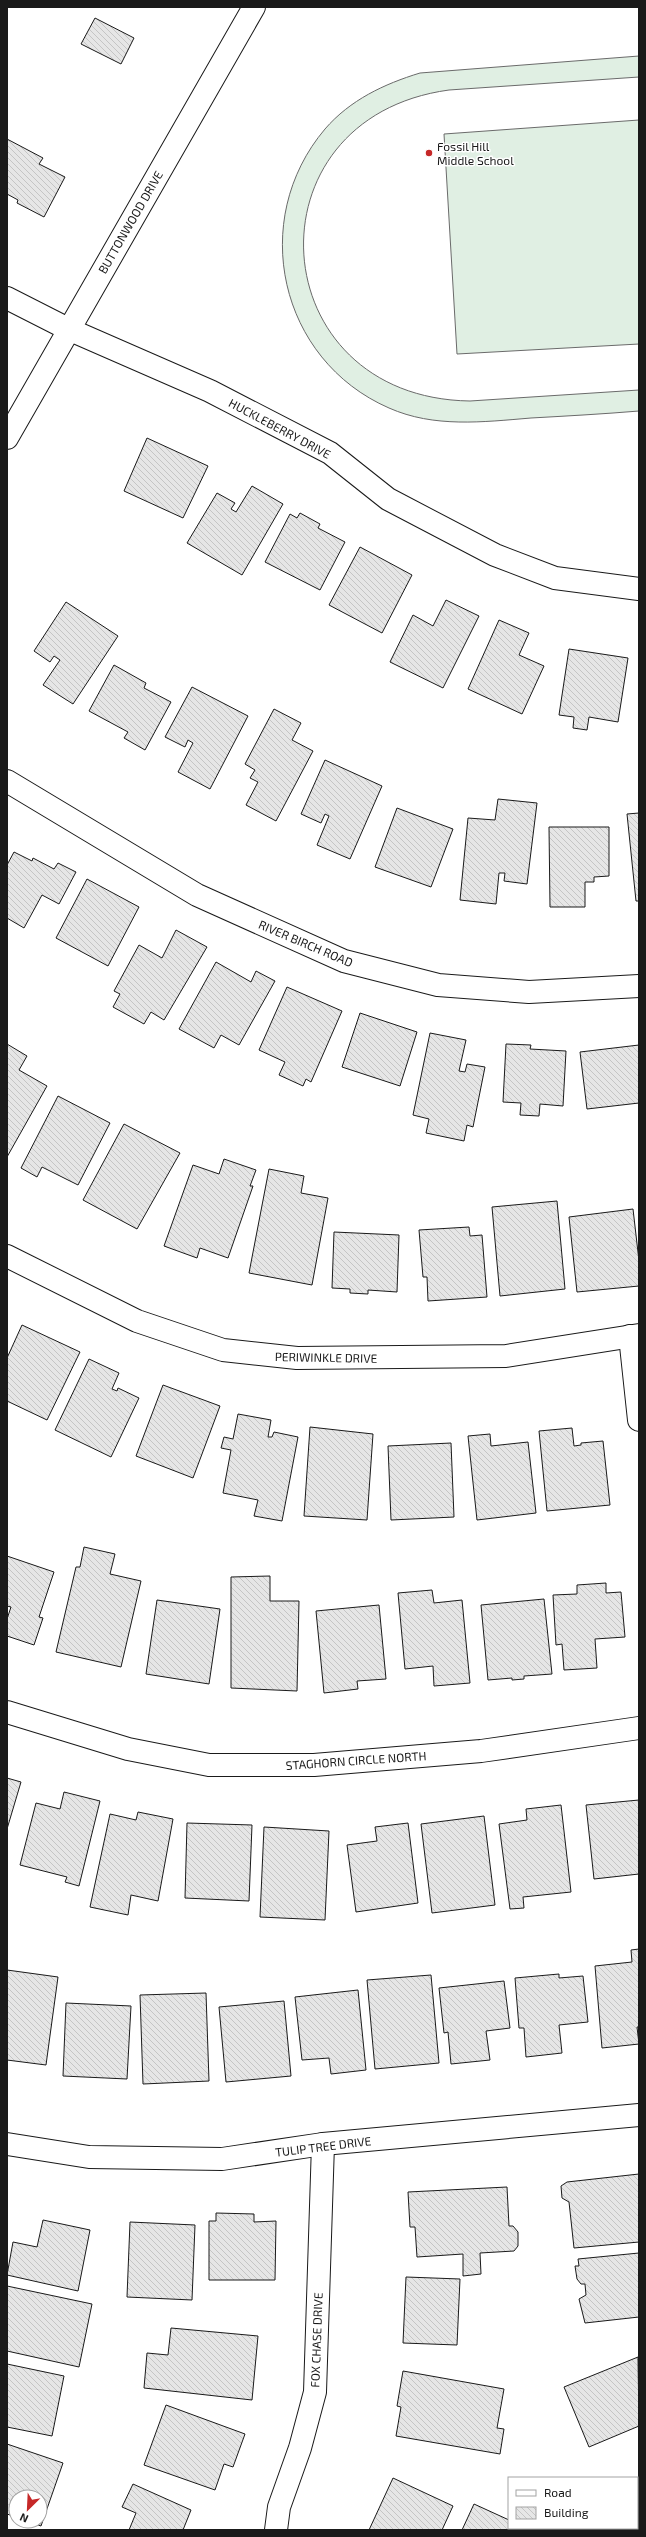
<svg xmlns="http://www.w3.org/2000/svg" width="646" height="2537" font-family="'Exo 2',sans-serif">
	<style>
		.grass { fill: #e0efe3; stroke: #6a6a6a }
		.building { fill: url(#building-back-hatch); stroke: #1a1a1a }
		.lines { fill: none; stroke-linecap: round; stroke-linejoin: round }
		.street-casing { stroke: #1a1a1a; stroke-width: 24 }
		.secondary-casing { stroke: #1a1a1a; stroke-width: 24 }
		.street { stroke: #fff; stroke-width: 22 }
		.secondary { stroke: #fff; stroke-width: 22 }
		.poi-dot { fill: #c62828; stroke: #fff; stroke-width: 1.5 }
		.labels { text-anchor: middle; dominant-baseline: central; stroke-width: 3; stroke-linejoin: round; paint-order: stroke }
		.poi-label { font-size: 12px; fill: #1a1a1a; stroke: #fff; text-anchor: start }
		.street-label { font-size: 12px; fill: #1a1a1a; stroke: #fff }
	</style>
	<defs>
		<pattern id="building-back-hatch" width="6" height="6" patternUnits="userSpaceOnUse"><rect width="6" height="6" fill="#e6e6e6"/><path d="M-1 5l2 2M0 0l6 6M5-1l2 2" fill="none" stroke="#c5c5c5"/></pattern>
	</defs>
	<rect width="100%" height="100%" fill="#fff"/>
	<g class="grass">
		<path d="M 639,56 L 639,77 L 449,90 C 243,118 261,398 470,401 L 639,390 L 639,411 C 603,414 567,416 531,418 C 483,422 434,428 389,408 C 279,360 248,220 325,129 C 350,100 384,84 420,73 Z"/>
		<path d="M 639,120 L 639,344 L 457,354 L 444,134 Z"/>
	</g>
	<g class="building">
		<path d="M 95,18 L 134,38 L 121,64 L 81,44 Z"/>
		<path d="M 7,139 L 43,158 L 39,164 L 65,177 L 44,217 L 17,203 L 18,200 L 7,194 Z"/>
		<path d="M 147,438 L 208,466 L 183,518 L 124,491 Z"/>
		<path d="M 252,486 L 283,504 L 242,575 L 187,543 L 217,493 L 235,503 L 231,509 L 236,512 Z"/>
		<path d="M 300,513 L 320,524 L 318,528 L 345,542 L 320,590 L 265,562 L 290,514 L 297,518 Z"/>
		<path d="M 360,547 L 412,575 L 382,633 L 329,605 Z"/>
		<path d="M 446,600 L 479,616 L 443,688 L 390,662 L 413,615 L 433,626 Z"/>
		<path d="M 66,602 L 118,636 L 73,704 L 43,685 L 60,660 L 54,656 L 50,662 L 34,651 Z"/>
		<path d="M 499,620 L 529,633 L 519,655 L 544,666 L 522,714 L 468,689 Z"/>
		<path d="M 569,649 L 628,658 L 618,722 L 589,717 L 587,730 L 573,728 L 574,717 L 559,715 Z"/>
		<path d="M 114,665 L 146,683 L 144,688 L 171,702 L 145,750 L 124,738 L 128,732 L 89,711 Z"/>
		<path d="M 192,687 L 248,716 L 210,789 L 178,772 L 193,743 L 188,740 L 185,747 L 165,737 Z"/>
		<path d="M 274,709 L 301,723 L 292,740 L 313,751 L 276,821 L 246,805 L 258,782 L 250,778 L 255,770 L 245,764 Z"/>
		<path d="M 325,760 L 382,786 L 350,859 L 317,845 L 329,816 L 325,814 L 321,823 L 301,814 Z"/>
		<path d="M 498,799 L 537,803 L 527,884 L 504,881 L 505,873 L 499,873 L 496,904 L 460,900 L 468,818 L 495,820 Z"/>
		<path d="M 397,808 L 453,829 L 431,887 L 375,867 Z"/>
		<path d="M 639,813 L 639,901 L 636,901 L 627,814 Z"/>
		<path d="M 549,827 L 609,827 L 609,876 L 594,877 L 594,882 L 585,882 L 585,907 L 550,907 Z"/>
		<path d="M 14,852 L 32,861 L 33,858 L 54,869 L 58,863 L 76,872 L 59,904 L 42,895 L 24,928 L 7,918 L 7,865 Z"/>
		<path d="M 87,879 L 139,907 L 108,966 L 56,938 Z"/>
		<path d="M 176,930 L 207,947 L 164,1020 L 151,1012 L 144,1024 L 113,1007 L 120,994 L 114,991 L 139,945 L 162,958 Z"/>
		<path d="M 216,962 L 251,982 L 256,971 L 275,981 L 239,1045 L 221,1035 L 214,1048 L 179,1029 Z"/>
		<path d="M 287,987 L 342,1011 L 311,1082 L 306,1079 L 303,1086 L 279,1075 L 285,1062 L 259,1050 Z"/>
		<path d="M 360,1013 L 417,1032 L 400,1086 L 342,1067 Z"/>
		<path d="M 430,1033 L 466,1040 L 459,1071 L 465,1072 L 467,1064 L 485,1067 L 473,1127 L 467,1125 L 464,1141 L 426,1133 L 429,1119 L 413,1115 Z"/>
		<path d="M 7,1044 L 27,1056 L 19,1070 L 47,1086 L 7,1157 Z"/>
		<path d="M 506,1044 L 531,1045 L 530,1049 L 566,1051 L 563,1106 L 540,1104 L 539,1116 L 520,1115 L 521,1103 L 503,1102 Z"/>
		<path d="M 639,1045 L 639,1103 L 587,1109 L 580,1052 Z"/>
		<path d="M 58,1096 L 110,1123 L 78,1185 L 42,1167 L 37,1177 L 21,1168 Z"/>
		<path d="M 124,1124 L 180,1153 L 137,1229 L 83,1200 Z"/>
		<path d="M 224,1159 L 256,1170 L 250,1186 L 253,1186 L 228,1258 L 200,1248 L 197,1258 L 164,1246 L 193,1165 L 219,1174 Z"/>
		<path d="M 269,1169 L 304,1176 L 301,1193 L 328,1198 L 312,1285 L 249,1273 Z"/>
		<path d="M 557,1201 L 565,1289 L 500,1296 L 492,1207 Z"/>
		<path d="M 633,1209 L 639,1261 L 639,1286 L 577,1292 L 569,1217 Z"/>
		<path d="M 469,1227 L 470,1236 L 482,1235 L 487,1297 L 428,1301 L 427,1277 L 423,1277 L 419,1230 Z"/>
		<path d="M 334,1232 L 399,1235 L 397,1292 L 368,1290 L 368,1294 L 350,1293 L 350,1289 L 332,1288 Z"/>
		<path d="M 22,1325 L 80,1352 L 47,1420 L 7,1401 L 7,1358 Z"/>
		<path d="M 89,1359 L 119,1373 L 112,1389 L 117,1391 L 118,1388 L 139,1398 L 111,1457 L 55,1430 Z"/>
		<path d="M 163,1385 L 220,1406 L 193,1478 L 136,1456 Z"/>
		<path d="M 238,1414 L 271,1420 L 268,1437 L 272,1437 L 274,1432 L 298,1437 L 282,1521 L 254,1516 L 258,1500 L 223,1493 L 231,1450 L 221,1448 L 224,1437 L 233,1439 Z"/>
		<path d="M 310,1427 L 373,1434 L 367,1520 L 304,1516 Z"/>
		<path d="M 572,1428 L 574,1446 L 581,1445 L 581,1443 L 603,1441 L 610,1505 L 547,1511 L 539,1431 Z"/>
		<path d="M 490,1434 L 491,1446 L 528,1442 L 536,1513 L 477,1520 L 468,1436 Z"/>
		<path d="M 451,1443 L 454,1517 L 391,1520 L 388,1446 Z"/>
		<path d="M 84,1547 L 115,1554 L 110,1574 L 141,1581 L 121,1667 L 56,1652 L 76,1567 L 80,1567 Z"/>
		<path d="M 7,1556 L 54,1572 L 39,1617 L 43,1618 L 34,1645 L 7,1636 L 7,1619 L 11,1607 L 7,1606 Z"/>
		<path d="M 270,1576 L 270,1601 L 299,1601 L 297,1691 L 231,1688 L 231,1577 Z"/>
		<path d="M 606,1583 L 606,1593 L 621,1592 L 625,1637 L 595,1639 L 597,1668 L 564,1670 L 562,1644 L 556,1645 L 553,1595 L 577,1594 L 577,1585 Z"/>
		<path d="M 432,1590 L 434,1603 L 462,1600 L 470,1683 L 434,1686 L 433,1666 L 405,1669 L 398,1593 Z"/>
		<path d="M 544,1599 L 552,1674 L 524,1676 L 524,1679 L 512,1680 L 512,1678 L 488,1680 L 481,1605 Z"/>
		<path d="M 157,1600 L 220,1609 L 209,1684 L 146,1674 Z"/>
		<path d="M 379,1605 L 386,1679 L 357,1681 L 358,1689 L 324,1693 L 316,1611 Z"/>
		<path d="M 7,1778 L 21,1782 L 7,1829 Z"/>
		<path d="M 64,1792 L 100,1801 L 79,1886 L 65,1882 L 67,1877 L 20,1865 L 36,1803 L 60,1809 Z"/>
		<path d="M 639,1800 L 639,1874 L 594,1879 L 586,1805 Z"/>
		<path d="M 561,1805 L 571,1892 L 523,1897 L 524,1908 L 510,1909 L 499,1824 L 527,1820 L 526,1809 Z"/>
		<path d="M 138,1812 L 173,1819 L 158,1901 L 131,1895 L 128,1915 L 90,1907 L 110,1814 L 136,1820 Z"/>
		<path d="M 484,1816 L 495,1905 L 432,1913 L 421,1824 Z"/>
		<path d="M 187,1823 L 252,1825 L 249,1901 L 185,1898 Z"/>
		<path d="M 408,1823 L 418,1903 L 356,1912 L 347,1845 L 377,1841 L 375,1827 Z"/>
		<path d="M 264,1827 L 329,1831 L 325,1920 L 260,1917 Z"/>
		<path d="M 639,1949 L 639,2027 L 637,2027 L 639,2044 L 602,2048 L 595,1966 L 632,1962 L 631,1950 Z"/>
		<path d="M 7,1970 L 58,1977 L 46,2065 L 7,2060 Z"/>
		<path d="M 559,1974 L 559,1978 L 583,1976 L 588,2022 L 559,2025 L 562,2053 L 526,2057 L 524,2028 L 519,2028 L 515,1978 Z"/>
		<path d="M 431,1975 L 439,2063 L 375,2069 L 367,1980 Z"/>
		<path d="M 504,1981 L 510,2028 L 486,2031 L 490,2060 L 451,2064 L 448,2032 L 444,2033 L 439,1988 Z"/>
		<path d="M 358,1990 L 366,2070 L 331,2074 L 329,2058 L 302,2060 L 295,1997 Z"/>
		<path d="M 206,1993 L 209,2081 L 143,2084 L 140,1995 Z"/>
		<path d="M 284,2001 L 291,2076 L 226,2082 L 219,2007 Z"/>
		<path d="M 66,2003 L 131,2006 L 127,2079 L 63,2076 Z"/>
		<path d="M 639,2174 L 639,2242 L 574,2248 L 569,2202 L 562,2198 L 561,2186 L 567,2182 Z"/>
		<path d="M 507,2187 L 509,2226 L 513,2226 L 518,2232 L 518,2246 L 514,2251 L 480,2253 L 481,2274 L 463,2276 L 463,2254 L 417,2257 L 415,2227 L 410,2227 L 408,2192 Z"/>
		<path d="M 216,2213 L 254,2214 L 254,2222 L 276,2221 L 275,2280 L 209,2280 L 209,2221 L 216,2221 Z"/>
		<path d="M 43,2220 L 90,2230 L 78,2291 L 7,2275 L 13,2242 L 37,2247 Z"/>
		<path d="M 130,2222 L 195,2225 L 192,2300 L 127,2297 Z"/>
		<path d="M 639,2253 L 639,2317 L 585,2323 L 579,2299 L 586,2295 L 585,2284 L 581,2284 L 577,2279 L 575,2266 L 579,2266 L 578,2259 Z"/>
		<path d="M 406,2277 L 460,2279 L 457,2345 L 403,2343 Z"/>
		<path d="M 7,2286 L 92,2304 L 79,2367 L 7,2351 Z"/>
		<path d="M 171,2328 L 258,2336 L 252,2400 L 144,2388 L 147,2353 L 168,2355 Z"/>
		<path d="M 638,2357 L 639,2426 L 589,2447 L 564,2387 Z"/>
		<path d="M 7,2364 L 64,2376 L 52,2436 L 7,2427 Z"/>
		<path d="M 403,2371 L 504,2389 L 497,2428 L 504,2429 L 500,2454 L 396,2436 L 401,2407 L 397,2406 Z"/>
		<path d="M 166,2405 L 245,2434 L 233,2467 L 224,2464 L 215,2490 L 144,2465 Z"/>
		<path d="M 7,2444 L 63,2463 L 41,2526 L 26,2521 L 40,2521 L 40,2497 L 16,2497 L 16,2517 L 7,2514 Z"/>
		<path d="M 393,2478 L 453,2506 L 442,2530 L 369,2530 Z"/>
		<path d="M 133,2484 L 191,2510 L 183,2530 L 129,2530 L 136,2513 L 122,2507 Z"/>
		<path d="M 474,2504 L 509,2520 L 509,2528 L 532,2530 L 462,2530 Z"/>
	</g>
	<g class="lines">
		<g class="street-casing">
			<g id="street">
				<path d="M 7,298 L 68,329 L 210,391 L 330,453 L 388,499 L 495,555 L 555,578 L 639,589"/>
				<path d="M 7,781 L 197,895 L 344,961 L 438,985 L 529,992 L 639,986"/>
				<path d="M 7,1256 L 137,1321 L 223,1350 L 297,1358 L 506,1356 L 639,1335"/>
				<path d="M 630,1336 L 639,1420"/>
				<path d="M 7,1712 L 128,1749 L 209,1765 L 314,1765 L 481,1751 L 639,1728"/>
				<path d="M 7,2144 L 89,2157 L 222,2159 L 323,2144 L 639,2115"/>
				<path d="M 276,2530 L 279,2507 L 300,2448 L 315,2392 L 323,2144"/>
			</g>
		</g>
		<g class="secondary-casing">
			<path id="secondary" d="M 7,438 L 254,7"/>
		</g>
		<use href="#street" class="street"/>
		<use href="#secondary" class="secondary"/>
	</g>
	<circle class="poi-dot" cx="429" cy="153" r="4"/>
	<g class="labels">
		<g class="poi-label">
			<text x="437" y="146">Fossil Hill<tspan x="437" dy="14">Middle School</tspan></text>
		</g>
		<g class="street-label">
			<text transform="translate(130 222) rotate(-60)">BUTTONWOOD DRIVE</text>
			<text transform="translate(280 428) rotate(28)">HUCKLEBERRY DRIVE</text>
			<text transform="translate(306 943) rotate(23)">RIVER BIRCH ROAD</text>
			<text transform="translate(326 1357) rotate(1)">PERIWINKLE DRIVE</text>
			<text transform="translate(356 1760) rotate(-4)">STAGHORN CIRCLE NORTH</text>
			<text transform="translate(323 2146) rotate(-7)">TULIP TREE DRIVE</text>
			<text transform="translate(316 2340) rotate(-88)">FOX CHASE DRIVE</text>
		</g>
	</g>
	<rect width="646" height="2537" fill="none" stroke="#1a1a1a" stroke-width="16"/>
	<rect x="508" y="2477" width="130" height="52" fill="#ffffff" stroke="#a3a3a3"/>
	<rect x="516" y="2490" width="20" height="6" fill="#ffffff" stroke="#a3a3a3"/>
	<text x="544" y="2497" font-size="12" fill="#1a1a1a">Road</text>
	<rect x="516" y="2507" width="20" height="12" fill="url(#building-back-hatch)" stroke="#a3a3a3"/>
	<text x="544" y="2517" font-size="12" fill="#1a1a1a">Building</text>
	<g transform="translate(28 2509) rotate(204)"><circle r="19" fill="#ffffff" stroke="#a3a3a3"/>
	<path d="M0-3L7 15L0 10L-7 15Z" fill="#c62828"/>
	<text y="-6" font-size="11" font-weight="bold" text-anchor="middle" fill="#1a1a1a">N</text>
	</g>
</svg>
